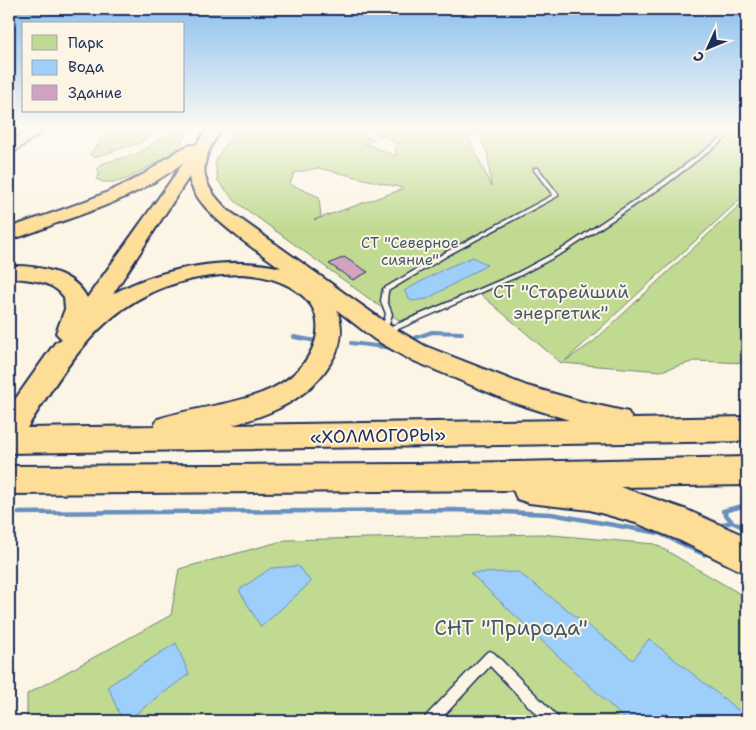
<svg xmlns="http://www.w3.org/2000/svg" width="756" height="730" font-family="'Shantell Sans',sans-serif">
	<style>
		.green { fill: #c0da91; stroke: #6e8478; fill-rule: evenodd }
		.water { fill: #9dcffa; stroke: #698fbc }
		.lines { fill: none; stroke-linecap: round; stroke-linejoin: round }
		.stream-far2 { stroke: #698fbc; stroke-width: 4 }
		.stream-far1 { stroke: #698fbc; stroke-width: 4.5 }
		.stream { stroke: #698fbc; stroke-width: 5.5 }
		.building { fill: #d2a2c1; stroke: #1b2f5e }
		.lane-casing { stroke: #1b2f5e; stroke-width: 3 }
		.highway-casing { stroke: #1b2f5e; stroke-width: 4 }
		.lane { fill: #fcf5e5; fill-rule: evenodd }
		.highway { fill: #fedd96; fill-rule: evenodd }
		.labels { text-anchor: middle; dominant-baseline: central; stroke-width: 4; stroke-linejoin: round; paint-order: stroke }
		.far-park-label { font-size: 15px; fill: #445a6b; stroke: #fcf5e5 }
		.park-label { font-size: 18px; fill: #445a6b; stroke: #fcf5e5 }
		.street-label { font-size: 18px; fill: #1b2f5e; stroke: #fcf5e5 }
		.near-park-label { font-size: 21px; fill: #445a6b; stroke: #fcf5e5 }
	</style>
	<rect width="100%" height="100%" fill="#fcf5e5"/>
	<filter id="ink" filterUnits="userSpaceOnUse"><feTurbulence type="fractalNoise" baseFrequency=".02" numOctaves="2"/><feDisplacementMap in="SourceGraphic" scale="10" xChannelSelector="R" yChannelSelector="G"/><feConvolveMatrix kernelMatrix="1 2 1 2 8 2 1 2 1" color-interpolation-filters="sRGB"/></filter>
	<g filter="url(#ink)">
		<g class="green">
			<path d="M 107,128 L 161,128 L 140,143 L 94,157 L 89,154 L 98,145 Z"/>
			<path d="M 235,128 L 352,129 L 374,140 L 364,143 L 396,156 L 395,142 L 371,131 L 373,128 L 507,128 L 468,136 L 491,186 L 488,155 L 480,137 L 514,132 L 554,132 L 574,128 L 711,128 L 691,135 L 699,133 L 722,136 L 734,128 L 747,128 L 747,193 L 565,361 L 593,342 L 747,198 L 747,363 L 695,361 L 661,371 L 561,363 L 478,292 L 400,321 L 236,202 L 218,181 L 215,162 ZM 318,168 L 402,188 L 403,189 L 314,220 L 321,217 L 319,197 L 290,184 L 294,173 Z"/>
			<path d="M 175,131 L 185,132 L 186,136 L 177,149 L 156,163 L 129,178 L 117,182 L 103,182 L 96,179 L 100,173 L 97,169 L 101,164 L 136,154 Z"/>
			<path d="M 540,534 L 655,544 L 747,598 L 747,721 L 27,721 L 27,694 L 171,615 L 179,569 L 286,540 Z"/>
		</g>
		<g class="water">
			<path d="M 473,257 L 487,265 L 427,299 L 411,301 L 404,291 L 444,269 Z"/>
			<path d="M 298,566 L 311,582 L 261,627 L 239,590 L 271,568 Z"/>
			<path d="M 518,572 L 633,660 L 649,639 L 747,717 L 747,721 L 627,721 L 470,573 Z"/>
			<path d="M 176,643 L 189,674 L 126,721 L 122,721 L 108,686 Z"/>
		</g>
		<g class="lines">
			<g class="stream-far2">
				<path d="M 294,337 L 316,341"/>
				<path d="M 415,338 L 432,332 L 462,333"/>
				<path d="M 351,343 L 393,348"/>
			</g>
			<g class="stream-far1">
				<path d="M 747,505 L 723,511 L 732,522 L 747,529"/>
				<path d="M 9,513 L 453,510 L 551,514 L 659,533 L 689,547"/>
				<path d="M 724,524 L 732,522"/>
			</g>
			<path class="stream" d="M 687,546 L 705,554"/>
		</g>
		<path class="building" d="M 344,257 L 368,272 L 353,280 L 329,264 Z"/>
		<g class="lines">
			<g class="lane-casing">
				<g id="lane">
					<path d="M 732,128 L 736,128 L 726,138 L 665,185 L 566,251 L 519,276 L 387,334 L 383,334 L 381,331 L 386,314 L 381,301 L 383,289 L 446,252 L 553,195 L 534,170 L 534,168 L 538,168 L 558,194 L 558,196 L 450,254 L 388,291 L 387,301 L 392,314 L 388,328 L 515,274 L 562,249 L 661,183 L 724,136 Z"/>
					<path d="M 490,651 L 494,653 L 557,716 L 558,721 L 543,721 L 490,666 L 439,721 L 425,721 L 426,716 L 486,653 Z"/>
				</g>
			</g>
			<g class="highway-casing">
				<g id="highway">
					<path d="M 31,128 L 47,128 L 14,152 L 9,153 L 9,143 Z"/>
					<path d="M 208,128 L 222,128 C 198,164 197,181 229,211 L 392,327 L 425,346 L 527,386 L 583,402 L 628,412 L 632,419 L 747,417 L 747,441 L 9,453 L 9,408 L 55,343 L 62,339 L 56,333 L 65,309 L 64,297 C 52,280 27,279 9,278 L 9,266 C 36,265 74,271 87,298 L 185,161 C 148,191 101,208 57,223 C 41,229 25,236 9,240 L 9,228 C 54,212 102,198 144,174 C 157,167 184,142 196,145 ZM 189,177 C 194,211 254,248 281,268 C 230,255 158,268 113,294 ZM 240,274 C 266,275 295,283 311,305 C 318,315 319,330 315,342 C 293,406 210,401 158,419 L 154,426 L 27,428 C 83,339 123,277 240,274 ZM 337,310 L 374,339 L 407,358 L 509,401 L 569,420 L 232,425 C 272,414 309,399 331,362 C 342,345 344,329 337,310 Z"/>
					<path d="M 747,457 L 747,485 L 620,487 L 687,510 L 747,537 L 747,574 L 681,541 L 636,523 L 590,510 L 529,503 L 517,499 L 513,490 L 9,494 L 9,466 L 414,464 Z"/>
				</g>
			</g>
			<use href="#lane" class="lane"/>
			<use href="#highway" class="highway"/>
		</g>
	</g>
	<linearGradient id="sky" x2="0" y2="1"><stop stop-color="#8abfef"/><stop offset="0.56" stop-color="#fefaf3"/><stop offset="1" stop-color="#fefaf3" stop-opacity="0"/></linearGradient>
	<rect width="756" height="230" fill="url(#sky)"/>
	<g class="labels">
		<g class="far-park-label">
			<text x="410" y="243">СТ "Северное<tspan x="410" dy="17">сияние"</tspan></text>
		</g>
		<g class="park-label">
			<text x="561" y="292">СТ "Старейший<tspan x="561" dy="21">энергетик"</tspan></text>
		</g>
		<g class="street-label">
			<text transform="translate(378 436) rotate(-1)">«ХОЛМОГОРЫ»</text>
		</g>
		<g class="near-park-label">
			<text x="511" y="628">СНТ "Природа"</text>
		</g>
	</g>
	<rect width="756" height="730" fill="none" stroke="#fcf5e5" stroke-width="30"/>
	<rect x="15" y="15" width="726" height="700" fill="none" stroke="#1b2f5e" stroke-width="2" filter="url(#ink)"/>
	<rect x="22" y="22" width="162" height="90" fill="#fcf5e5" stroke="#a2a6af"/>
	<rect x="32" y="35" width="25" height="15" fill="#c0da91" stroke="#a2a6af"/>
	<text x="68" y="48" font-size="15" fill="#1b2f5e">Парк</text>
	<rect x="32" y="60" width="25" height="15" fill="#9dcffa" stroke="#a2a6af"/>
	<text x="68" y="72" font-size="15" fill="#1b2f5e">Вода</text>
	<rect x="32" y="85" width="25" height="15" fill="#d2a2c1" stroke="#a2a6af"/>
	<text x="68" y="98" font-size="15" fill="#1b2f5e">Здание</text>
	<g transform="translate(708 48) rotate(226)" stroke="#fcf5e5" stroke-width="4" paint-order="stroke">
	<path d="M0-4L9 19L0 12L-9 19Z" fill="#1b2f5e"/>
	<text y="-8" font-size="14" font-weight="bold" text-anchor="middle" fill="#1b2f5e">С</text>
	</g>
</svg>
